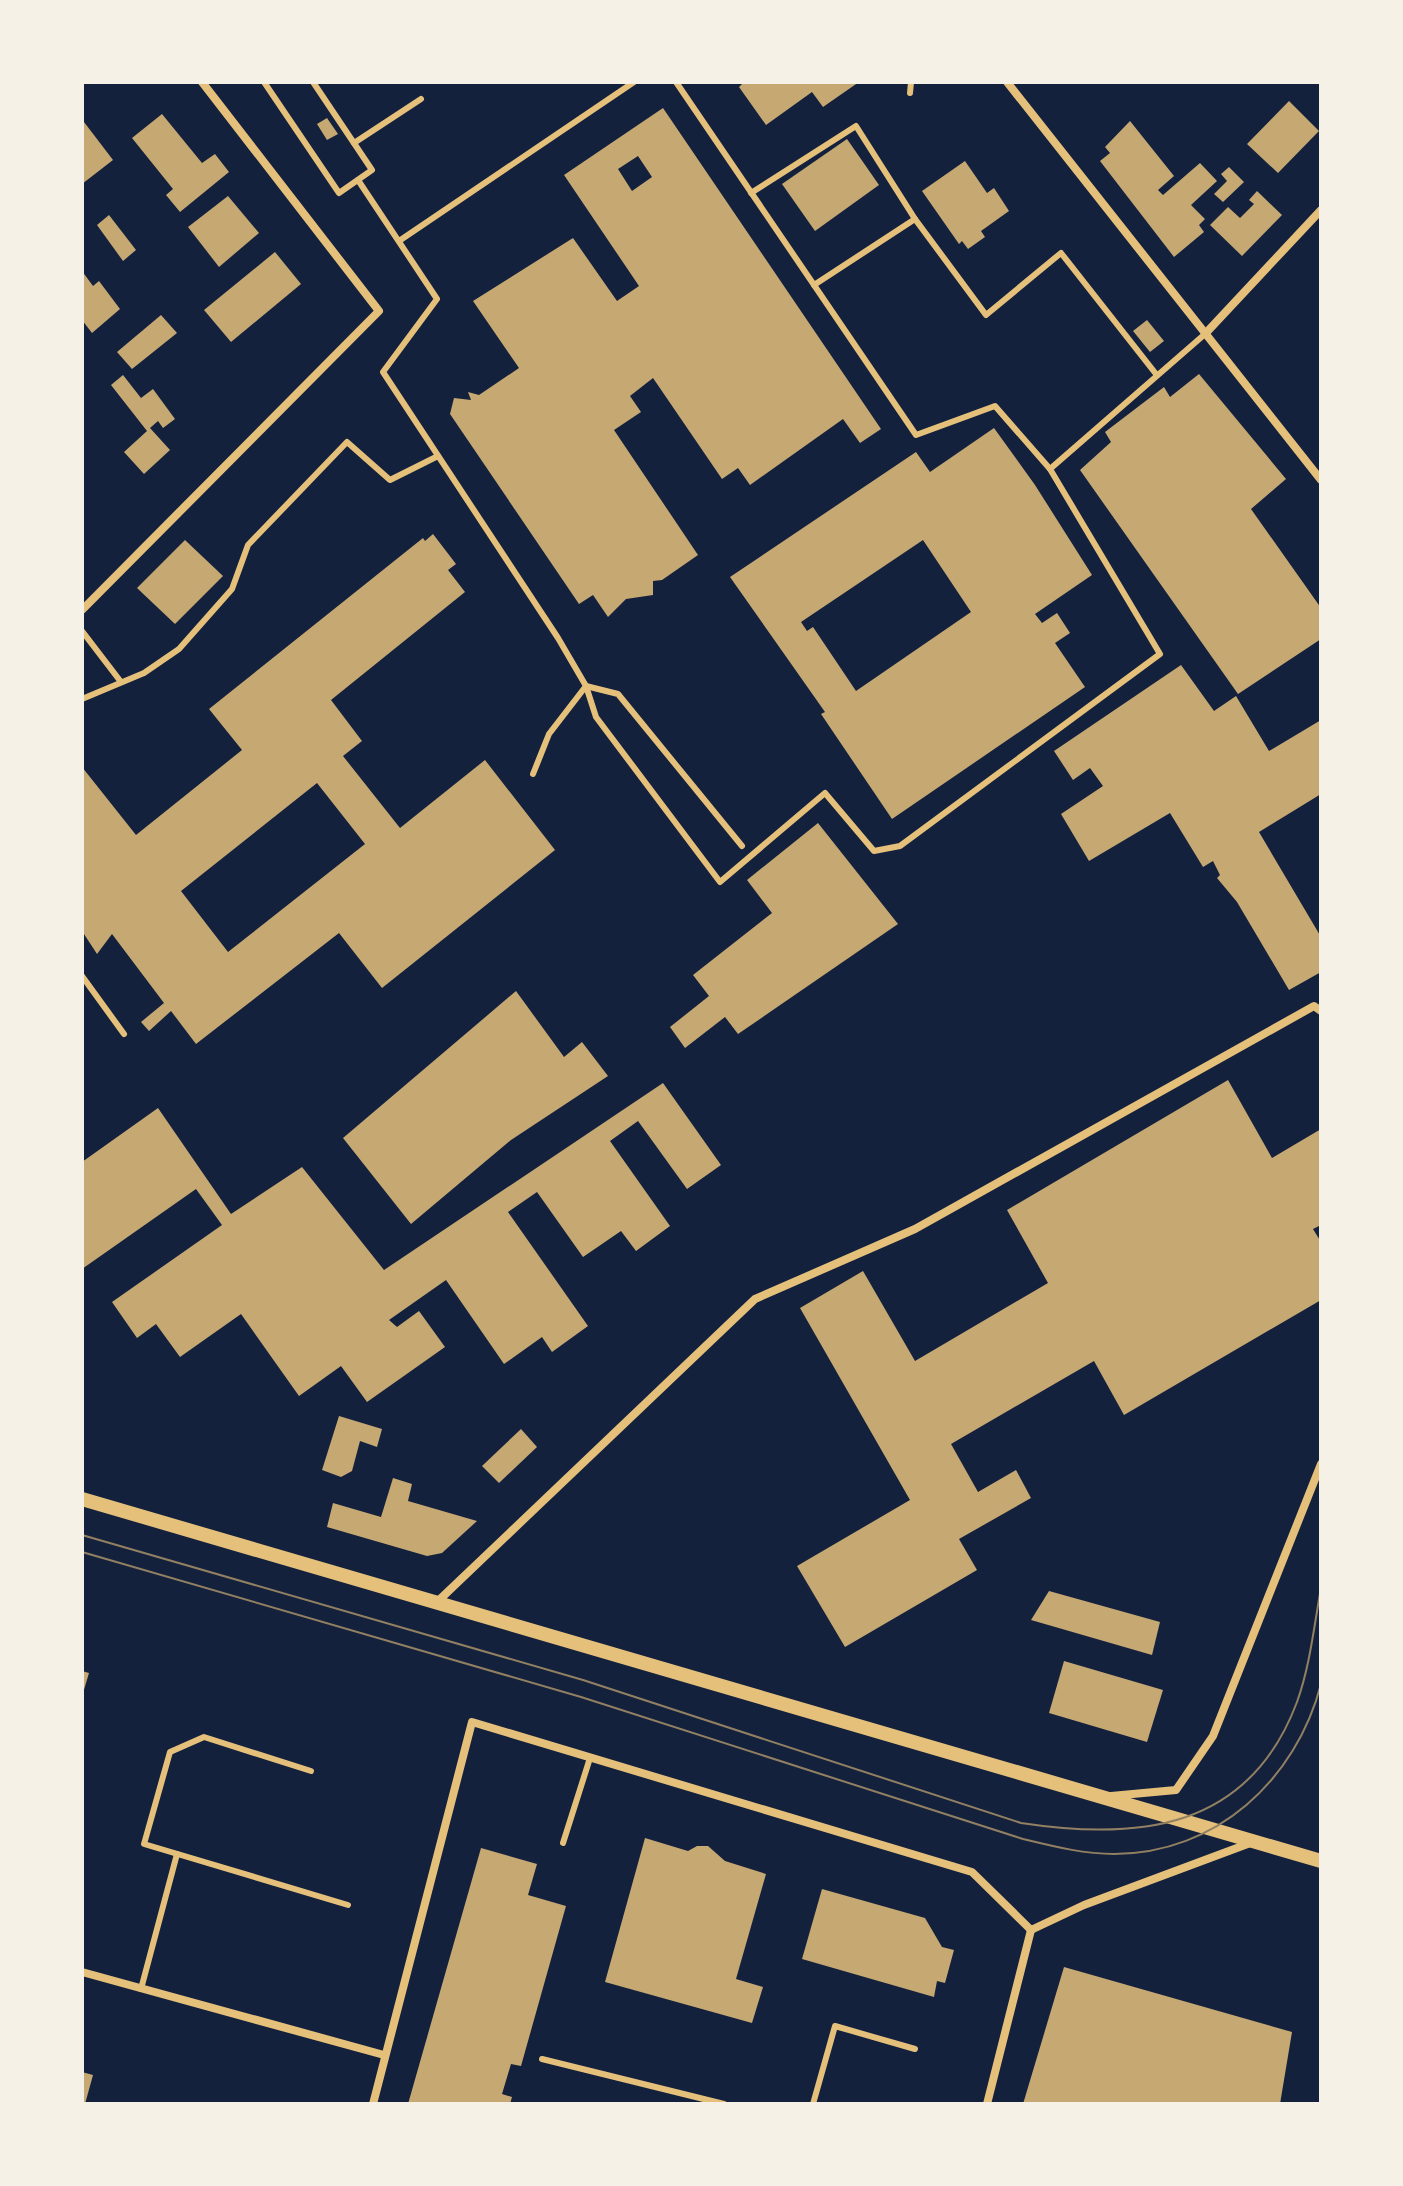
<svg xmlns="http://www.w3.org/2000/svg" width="1403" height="2186" font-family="Barlow,sans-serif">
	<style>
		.building { fill: #c6a872; fill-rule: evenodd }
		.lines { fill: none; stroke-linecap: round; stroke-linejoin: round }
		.service { stroke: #e5c07b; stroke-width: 6 }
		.minor { stroke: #e5c07b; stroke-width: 8 }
		.tertiary { stroke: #e5c07b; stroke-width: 14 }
		.tram { stroke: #918062; stroke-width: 2 }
	</style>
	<rect width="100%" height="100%" fill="#14213d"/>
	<g class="building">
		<path d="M 744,82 L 859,82 L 823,107 L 812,92 L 766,125 L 739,87 Z"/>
		<path d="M 1289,101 L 1319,131 L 1278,173 L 1247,144 Z"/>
		<path d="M 663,108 L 881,429 L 860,443 L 843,419 L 750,485 L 738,468 L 722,479 L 653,378 L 630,396 L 641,412 L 614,430 L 698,555 L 662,580 L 653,581 L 653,595 L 626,599 L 608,617 L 593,595 L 579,604 L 450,414 L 454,398 L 471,400 L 468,392 L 479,395 L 519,368 L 473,301 L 573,238 L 617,301 L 639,286 L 564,175 ZM 638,156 L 652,177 L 632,191 L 618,169 Z"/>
		<path d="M 162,114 L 202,163 L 215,154 L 229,172 L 180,212 L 166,195 L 173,189 L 132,138 Z"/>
		<path d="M 327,118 L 338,134 L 327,140 L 317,124 Z"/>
		<path d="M 1130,121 L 1174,176 L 1158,190 L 1163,195 L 1200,163 L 1217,181 L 1191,205 L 1205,219 L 1199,225 L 1204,232 L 1174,257 L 1100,161 L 1110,153 L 1105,147 Z"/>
		<path d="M 84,122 L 113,160 L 82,184 L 82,123 Z"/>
		<path d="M 847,139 L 879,185 L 815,231 L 782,184 Z"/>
		<path d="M 965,161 L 987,193 L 994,188 L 1009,211 L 981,231 L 985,237 L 968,249 L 962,241 L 959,244 L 922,191 Z"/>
		<path d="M 1229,167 L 1244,182 L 1223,202 L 1214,194 L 1227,181 L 1221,174 Z"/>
		<path d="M 1257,191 L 1282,215 L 1242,256 L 1210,225 L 1228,207 L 1240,218 L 1254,204 L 1249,200 Z"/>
		<path d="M 228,196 L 259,233 L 219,267 L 188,227 Z"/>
		<path d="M 109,215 L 136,250 L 123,261 L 97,225 Z"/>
		<path d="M 275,252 L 301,284 L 231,342 L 204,310 Z"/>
		<path d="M 82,271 L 93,286 L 99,281 L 120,309 L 92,333 L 82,320 Z"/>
		<path d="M 161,315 L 177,333 L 132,369 L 117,352 Z"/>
		<path d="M 1147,320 L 1164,341 L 1150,352 L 1133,331 Z"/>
		<path d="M 1199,374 L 1286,479 L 1251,509 L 1321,608 L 1321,639 L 1238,694 L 1080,470 L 1111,442 L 1105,432 L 1164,387 L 1170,397 Z"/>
		<path d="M 123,375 L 141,398 L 153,389 L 175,419 L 163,428 L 158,421 L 150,428 L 170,450 L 144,474 L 124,452 L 147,431 L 111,385 Z"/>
		<path d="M 994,428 L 1035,485 L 1092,575 L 1035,614 L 1042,623 L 1057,613 L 1070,633 L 1055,643 L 1085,687 L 892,819 L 821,714 L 825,712 L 730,577 L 916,452 L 930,472 ZM 923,540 L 971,612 L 856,691 L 813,627 L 807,631 L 801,622 Z"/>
		<path d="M 433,534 L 456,564 L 448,570 L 465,592 L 331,700 L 362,741 L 343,756 L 400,828 L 485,760 L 555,850 L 382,988 L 339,933 L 196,1044 L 171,1011 L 149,1031 L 141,1022 L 164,1003 L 112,934 L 97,954 L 82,931 L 82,767 L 136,835 L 242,750 L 209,709 L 423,538 L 425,541 ZM 317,783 L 365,844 L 228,952 L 181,891 Z"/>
		<path d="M 185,540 L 223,576 L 175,624 L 137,588 Z"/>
		<path d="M 1181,665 L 1214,711 L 1236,696 L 1269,751 L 1321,720 L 1321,794 L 1259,832 L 1321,937 L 1321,972 L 1289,990 L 1237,902 L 1217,878 L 1220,875 L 1213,861 L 1203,867 L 1170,813 L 1089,861 L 1061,814 L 1103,786 L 1090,768 L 1073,780 L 1054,751 Z"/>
		<path d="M 818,823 L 898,924 L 738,1034 L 725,1017 L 685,1048 L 670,1027 L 709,996 L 693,975 L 772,913 L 747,880 Z"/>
		<path d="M 516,991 L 564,1057 L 582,1042 L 608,1076 L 511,1140 L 411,1224 L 343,1138 Z"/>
		<path d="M 1228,1080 L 1272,1158 L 1321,1129 L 1321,1225 L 1313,1229 L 1321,1242 L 1321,1300 L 1124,1415 L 1094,1361 L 951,1444 L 978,1492 L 1016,1470 L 1031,1498 L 959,1539 L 977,1570 L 845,1647 L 797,1566 L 910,1500 L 800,1308 L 863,1271 L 915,1361 L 1048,1283 L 1007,1210 Z"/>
		<path d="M 663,1083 L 721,1165 L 687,1189 L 638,1121 L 610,1141 L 670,1226 L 636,1251 L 621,1231 L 583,1257 L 537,1192 L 508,1212 L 588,1326 L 552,1352 L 542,1337 L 504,1364 L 446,1280 L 389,1320 L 397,1327 L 419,1311 L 445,1347 L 367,1402 L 341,1366 L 299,1396 L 241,1314 L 180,1357 L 156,1324 L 137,1338 L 112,1302 L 222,1225 L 196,1189 L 82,1269 L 82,1162 L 158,1108 L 231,1214 L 302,1167 L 384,1270 Z"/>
		<path d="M 339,1416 L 382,1429 L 377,1447 L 360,1441 L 352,1471 L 341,1477 L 322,1470 Z"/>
		<path d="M 521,1429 L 537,1447 L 499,1483 L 482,1466 Z"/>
		<path d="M 393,1478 L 412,1484 L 408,1501 L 477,1521 L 442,1553 L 427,1556 L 327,1527 L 333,1503 L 381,1517 Z"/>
		<path d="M 1049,1591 L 1160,1622 L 1152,1655 L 1031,1620 Z"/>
		<path d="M 1064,1661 L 1163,1690 L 1147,1742 L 1049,1713 Z"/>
		<path d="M 82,1671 L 89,1673 L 83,1693 L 82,1693 Z"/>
		<path d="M 645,1838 L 688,1851 L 697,1846 L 708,1846 L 725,1861 L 766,1874 L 736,1979 L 763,1987 L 752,2023 L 605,1982 Z"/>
		<path d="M 481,1848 L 537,1864 L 528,1895 L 566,1906 L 521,2066 L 511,2064 L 502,2094 L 512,2097 L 510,2104 L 408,2104 Z"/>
		<path d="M 822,1889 L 925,1918 L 942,1947 L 954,1950 L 945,1983 L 937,1981 L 934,1997 L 802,1959 Z"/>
		<path d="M 1064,1967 L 1292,2032 L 1280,2104 L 1023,2104 Z"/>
		<path d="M 82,2072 L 93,2075 L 85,2104 L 82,2104 Z"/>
	</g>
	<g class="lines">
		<g class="service">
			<path d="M 264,82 L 339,193 L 372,170 L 313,82"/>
			<path d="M 676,82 L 916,435 L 995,406 L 1050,469"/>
			<path d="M 910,93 L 911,82"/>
			<path d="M 354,143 L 421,99"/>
			<path d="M 358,180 L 437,299 L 383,372 L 558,638 L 586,686 L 596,717 L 720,882 L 825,793 L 874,851 L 900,846 L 1160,654 L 1050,469 L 1205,334"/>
			<path d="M 751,193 L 856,126 L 915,219 L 814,285"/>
			<path d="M 915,219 L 986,315 L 1061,253 L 1156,374"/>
			<path d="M 399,241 L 634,82"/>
			<path d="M 82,631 L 121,682"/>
			<path d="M 82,699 L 144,673 L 179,649 L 232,589 L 248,545 L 347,442 L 390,480 L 438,456"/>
			<path d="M 533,774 L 549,734 L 586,686 L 618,694 L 742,846"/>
			<path d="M 82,976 L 124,1034"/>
			<path d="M 311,1771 L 204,1737 L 170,1752 L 144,1844 L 348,1905"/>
			<path d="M 563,1843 L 590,1758"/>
			<path d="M 141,1989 L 177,1854"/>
			<path d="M 542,2059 L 724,2104"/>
			<path d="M 813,2104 L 835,2026 L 915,2049"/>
		</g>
		<g class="minor">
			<path d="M 1007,82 L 1321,480"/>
			<path d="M 1205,334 L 1321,210"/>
			<path d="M 82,610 L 379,311 L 202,82"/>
			<path d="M 436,1603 L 755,1299 L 915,1229 L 1314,1006 L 1321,1011"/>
			<path d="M 1111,1796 L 1176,1790 L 1213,1736 L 1321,1464"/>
			<path d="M 1031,1930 L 1084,1905 L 1253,1842"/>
			<path d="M 82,1972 L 384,2055"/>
			<path d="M 373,2104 L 472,1722 L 972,1872 L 1031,1930"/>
			<path d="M 987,2104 L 1031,1930"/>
		</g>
		<path class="tertiary" d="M 82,1499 L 1321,1861"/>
		<g class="tram">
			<path d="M 82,1535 L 583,1680 L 1021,1823 C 1139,1841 1249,1830 1297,1702 C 1310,1666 1314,1626 1321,1588"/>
			<path d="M 82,1552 L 581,1697 L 1023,1839 C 1052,1846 1083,1854 1114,1854 C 1216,1854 1296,1780 1321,1684"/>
		</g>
	</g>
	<rect width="1403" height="2186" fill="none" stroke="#f6f1e7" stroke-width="168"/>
</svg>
